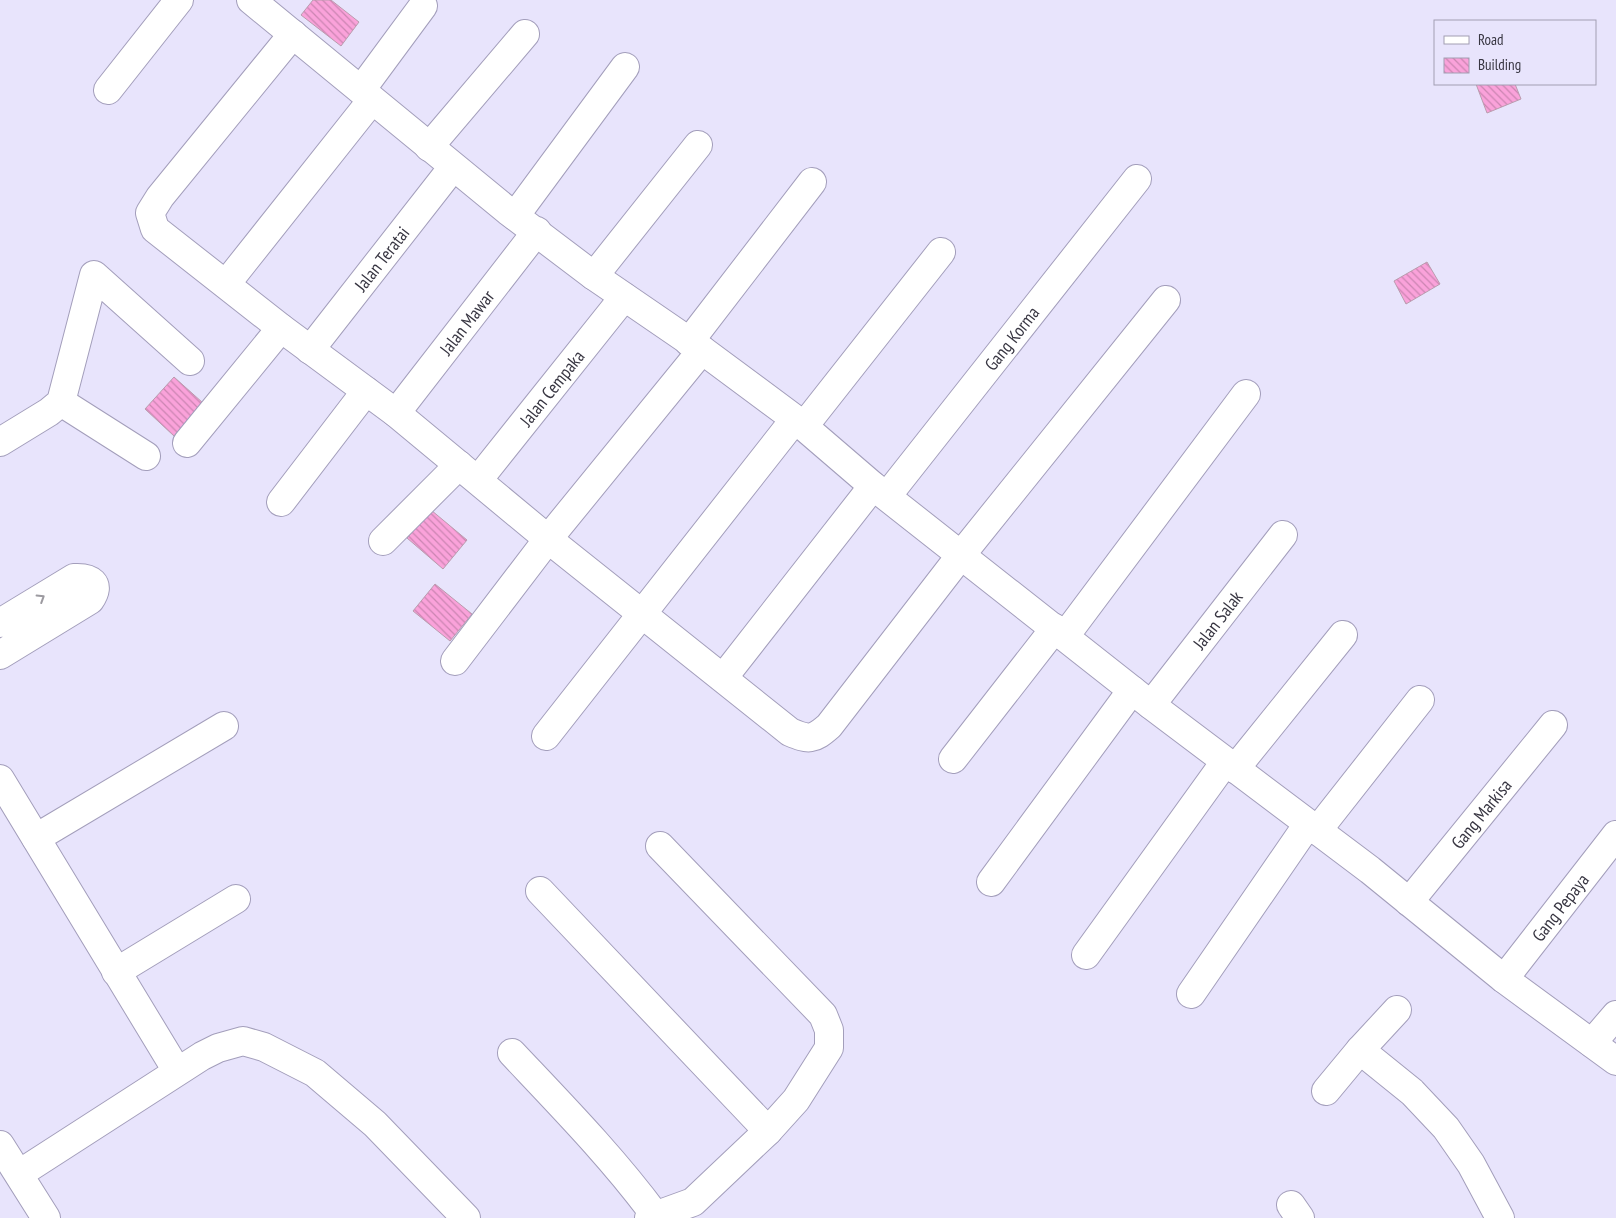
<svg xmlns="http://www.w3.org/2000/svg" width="1616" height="1218" font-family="'PT Sans Narrow',sans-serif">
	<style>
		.building { fill: url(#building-back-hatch); stroke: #ba9cae }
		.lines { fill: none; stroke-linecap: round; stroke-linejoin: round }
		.minor-casing { stroke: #a39ebb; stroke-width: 30 }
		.minor { stroke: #fff; stroke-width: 28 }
		.oneway { stroke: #9c9aa0 }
		.labels { text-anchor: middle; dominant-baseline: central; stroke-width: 4; stroke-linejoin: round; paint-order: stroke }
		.street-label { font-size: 18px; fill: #383642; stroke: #e8e4fc }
	</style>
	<defs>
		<pattern id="building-back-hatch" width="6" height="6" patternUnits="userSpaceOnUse" patternTransform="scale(1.25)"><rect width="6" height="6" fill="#faa2da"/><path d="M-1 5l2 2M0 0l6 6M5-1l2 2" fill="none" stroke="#cb85b2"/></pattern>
	</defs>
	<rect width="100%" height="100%" fill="#e8e4fc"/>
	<g class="building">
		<path d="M 313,0 L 331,0 L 359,22 L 341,46 L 301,15 Z"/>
		<path d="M 1476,84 L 1515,84 L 1521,99 L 1487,113 Z"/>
		<path d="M 1427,262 L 1440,284 L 1406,304 L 1394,281 Z"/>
		<path d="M 174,377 L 203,403 L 174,436 L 145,409 Z"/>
		<path d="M 431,510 L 467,540 L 443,569 L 407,538 Z"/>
		<path d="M 435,584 L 472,614 L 450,641 L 413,611 Z"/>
	</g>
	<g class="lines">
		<g class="minor-casing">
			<g id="minor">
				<path d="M 251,0 L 508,211 L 594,276 L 702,350 L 795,419 L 873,486 L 1151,705 L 1370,870 L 1504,979 L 1616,1061"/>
				<path d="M 293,34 L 160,197 L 150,213 L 155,229 L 281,328 L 396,413 L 548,539 L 790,732 C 809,740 813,740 829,726 L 961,555 L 1166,300"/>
				<path d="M 108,90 L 179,0"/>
				<path d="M 361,90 L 423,6"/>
				<path d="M 429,147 L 525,34"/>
				<path d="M 515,216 L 625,67"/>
				<path d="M 594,276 L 698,145"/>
				<path d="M 226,284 L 372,100"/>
				<path d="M 689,342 L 812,182"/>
				<path id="s1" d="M 310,350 L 453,167"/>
				<path d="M 61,402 L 146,456"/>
				<path id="s2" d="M 396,413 L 537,231"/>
				<path d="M 804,426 L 941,252"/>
				<path d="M 0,442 L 49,412 L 61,402 L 94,275 L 190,361"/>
				<path d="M 187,443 L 281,328"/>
				<path id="s3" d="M 478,480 L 624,297"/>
				<path id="s4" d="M 887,496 L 1137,179"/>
				<path d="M 281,502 L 366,391"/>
				<path d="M 383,541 L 459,465"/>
				<path d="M 0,623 L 74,578 C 90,577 102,583 90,600 L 0,655"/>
				<path d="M 1065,636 L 1246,394"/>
				<path d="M 455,661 L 548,539 L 702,350"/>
				<path d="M 723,678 L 873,486"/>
				<path id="s5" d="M 1151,705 L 1283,535"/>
				<path d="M 546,736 L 795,419"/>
				<path d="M 953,759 L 1055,628"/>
				<path d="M 1235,769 L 1343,635"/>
				<path d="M 0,779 L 177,1071"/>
				<path d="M 1317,831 L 1420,700"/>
				<path d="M 36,838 L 224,726"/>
				<path d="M 991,882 L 1132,690"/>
				<path d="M 540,891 L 768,1131"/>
				<path id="s6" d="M 1409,902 L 1553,725"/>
				<path d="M 1086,955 L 1225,762"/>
				<path d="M 116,972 L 236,899"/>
				<path id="s7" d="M 1504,979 L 1616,835"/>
				<path d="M 1191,994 L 1308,824"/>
				<path d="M 1592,1043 L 1616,1015"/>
				<path d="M 1360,1050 L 1412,1092 L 1446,1128 L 1471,1164 L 1500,1218"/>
				<path d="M 512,1053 C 562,1106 612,1157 655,1215"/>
				<path d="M 1326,1091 L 1360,1050 L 1397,1010"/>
				<path d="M 0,1145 L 46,1218"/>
				<path d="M 19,1174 L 202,1056 L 218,1048 L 243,1041 L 264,1047 L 315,1073 L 375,1124 L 466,1218"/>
				<path d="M 1291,1205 L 1300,1218"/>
				<path d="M 649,1218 L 693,1202 L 768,1131 L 796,1100 L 829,1048 L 829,1030 L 823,1015 L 660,846"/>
			</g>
		</g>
		<use href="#minor" class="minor"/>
	</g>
	<defs><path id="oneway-chevron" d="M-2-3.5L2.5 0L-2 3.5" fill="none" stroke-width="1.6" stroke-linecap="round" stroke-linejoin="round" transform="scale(1.25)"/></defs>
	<use class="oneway" href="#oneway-chevron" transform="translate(41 598) rotate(-32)"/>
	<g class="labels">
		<g class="street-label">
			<text stroke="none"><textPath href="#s1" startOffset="116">Jalan Teratai</textPath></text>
			<text stroke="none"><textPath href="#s2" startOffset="115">Jalan Mawar</textPath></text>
			<text stroke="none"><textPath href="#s4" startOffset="201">Gang Korma</textPath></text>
			<text stroke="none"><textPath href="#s3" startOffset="118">Jalan Cempaka</textPath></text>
			<text stroke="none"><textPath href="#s5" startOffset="108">Jalan Salak</textPath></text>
			<text stroke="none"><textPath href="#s6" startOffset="114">Gang Markisa</textPath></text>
			<text stroke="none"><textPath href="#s7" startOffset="91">Gang Pepaya</textPath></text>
		</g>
	</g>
	<rect x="1434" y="20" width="162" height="65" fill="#e8e4fc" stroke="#a29eb2"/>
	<rect x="1444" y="36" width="25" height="8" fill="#ffffff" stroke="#a29eb2"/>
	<text x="1478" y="45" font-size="15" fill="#383642">Road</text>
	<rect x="1444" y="58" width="25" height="15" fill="url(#building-back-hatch)" stroke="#a29eb2"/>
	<text x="1478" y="70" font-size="15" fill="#383642">Building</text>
</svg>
